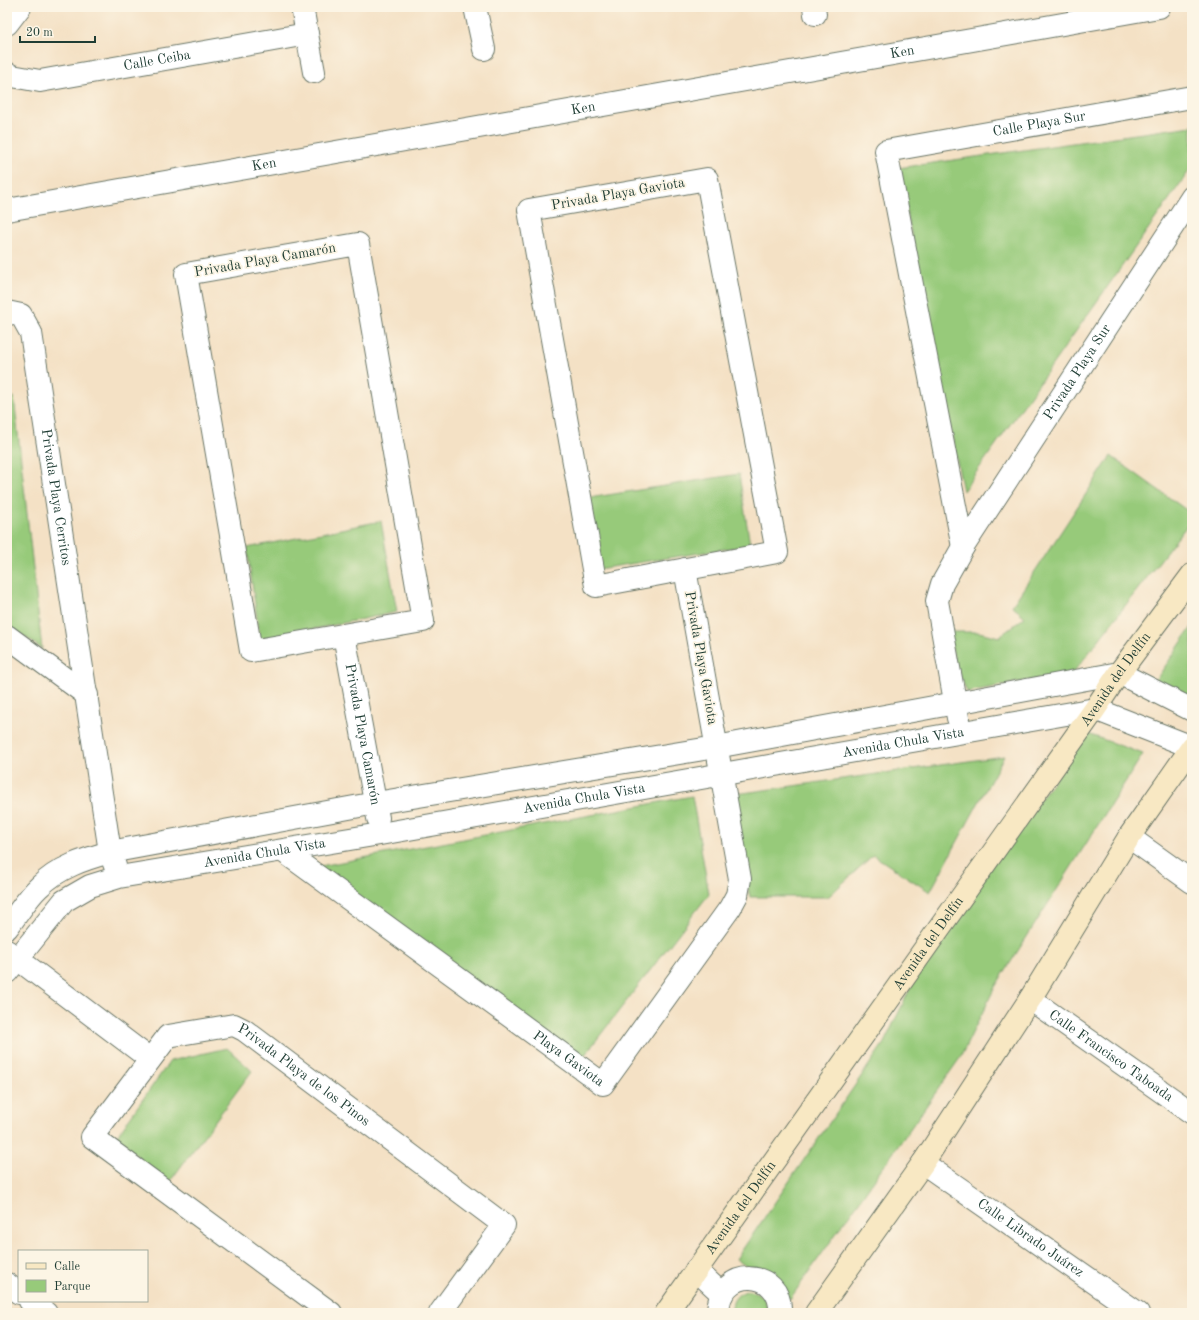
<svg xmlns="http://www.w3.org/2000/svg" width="1199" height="1320" font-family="'Old Standard TT',serif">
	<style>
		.green { fill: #97ca7a; stroke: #5b8457 }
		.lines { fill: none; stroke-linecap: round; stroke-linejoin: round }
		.street-casing { stroke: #6a7667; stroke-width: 24 }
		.secondary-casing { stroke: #6a7667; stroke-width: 24 }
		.street { stroke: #fff; stroke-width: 22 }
		.secondary { stroke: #f8e8c3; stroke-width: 22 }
		.labels { text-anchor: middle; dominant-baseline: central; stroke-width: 3.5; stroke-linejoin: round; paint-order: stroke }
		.street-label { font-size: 14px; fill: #1f3d34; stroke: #fcf5e5 }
	</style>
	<rect width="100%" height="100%" fill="#fcf5e5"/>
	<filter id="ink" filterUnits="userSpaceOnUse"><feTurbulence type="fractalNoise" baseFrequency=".025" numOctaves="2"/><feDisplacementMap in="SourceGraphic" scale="8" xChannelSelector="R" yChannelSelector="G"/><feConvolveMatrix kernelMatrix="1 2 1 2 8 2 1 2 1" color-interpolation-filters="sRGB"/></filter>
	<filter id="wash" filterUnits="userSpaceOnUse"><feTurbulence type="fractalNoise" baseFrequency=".012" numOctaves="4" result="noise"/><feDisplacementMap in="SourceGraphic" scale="16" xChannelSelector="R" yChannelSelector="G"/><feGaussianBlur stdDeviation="0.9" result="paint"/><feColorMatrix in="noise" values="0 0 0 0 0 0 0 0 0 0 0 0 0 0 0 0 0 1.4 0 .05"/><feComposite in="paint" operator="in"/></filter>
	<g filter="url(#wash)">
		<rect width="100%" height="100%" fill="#f4e1c5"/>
		<g class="green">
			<path d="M 1192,126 L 1192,167 L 963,491 L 898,168 Z"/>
			<path d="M 14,397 L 42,649 L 7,624 L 7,399 Z"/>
			<path d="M 1111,456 L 1192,514 L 1192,519 L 1074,672 L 967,692 L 956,666 L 948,632 L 979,632 L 999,637 L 1025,617 L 1012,606 Z"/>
			<path d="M 739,474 L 750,545 L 598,569 L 589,498 Z"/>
			<path d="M 381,521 L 397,612 L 260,640 L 247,548 Z"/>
			<path d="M 1192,627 L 1192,696 L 1187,703 L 1153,684 Z"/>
			<path d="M 1088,734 L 1143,754 L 995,987 L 960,1058 L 790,1299 L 736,1259 L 884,1043 L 927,953 Z"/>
			<path d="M 1004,756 L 930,892 L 873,855 L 828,897 L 750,897 L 729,795 Z"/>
			<path d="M 692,796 L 709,894 L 581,1060 L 315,867 Z"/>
			<path d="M 227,1048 L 252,1071 L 168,1184 L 116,1137 L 170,1061 Z"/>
			<path d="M 746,1291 C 760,1290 768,1300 767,1313 L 732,1313 C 731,1302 735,1295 746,1291 Z"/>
		</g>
	</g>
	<g filter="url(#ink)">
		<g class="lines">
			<g class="street-casing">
				<g id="street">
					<path d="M 302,7 L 314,72"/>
					<path d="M 475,7 L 484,49"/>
					<path d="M 814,7 L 815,14"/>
					<path d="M 7,24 L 20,7"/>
					<path id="s1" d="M 7,73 L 12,76 L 40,81 L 307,34"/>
					<path d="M 707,179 L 777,552 L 596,586 L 529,210 Z"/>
					<path id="s2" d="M 7,210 L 1159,7"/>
					<path d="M 358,244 L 423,621 L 251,651 L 186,274 Z"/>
					<path id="s3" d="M 7,312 L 21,315 L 31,333 L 110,852 L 115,866"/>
					<path id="s4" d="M 963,547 L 886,151 L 1192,97"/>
					<path id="s5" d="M 344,635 L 378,818"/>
					<path d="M 7,636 L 87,695"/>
					<path id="s6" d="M 958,718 L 937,601 L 942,584 L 963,547 L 1192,197"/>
					<path d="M 1129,837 L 1192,882"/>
					<path id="s7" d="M 283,851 L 603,1084 L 730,908 L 737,895 L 740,879 L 685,569"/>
					<path d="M 7,928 C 18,914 27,898 39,887 C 59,867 85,859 110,852 L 376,803 L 716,747 L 1119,673 L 1192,710"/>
					<path d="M 7,951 L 150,1059"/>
					<path id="s8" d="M 7,972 L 64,901 L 90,886 L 119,877 L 380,834 L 1095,709 L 1192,747"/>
					<path id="s9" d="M 1030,999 L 1192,1113"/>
					<path id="s10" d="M 923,1163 L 1138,1313"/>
					<path d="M 696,1270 L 722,1294"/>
					<path d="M 7,1284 L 19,1293"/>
					<path d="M 30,1301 L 46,1313"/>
					<path id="s11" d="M 331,1313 L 92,1137 L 168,1036 L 234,1025 L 244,1030 L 504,1225 L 440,1313"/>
					<path d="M 718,1313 C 718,1265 783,1268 780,1313"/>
				</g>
			</g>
			<g class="secondary-casing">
				<g id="secondary">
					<path id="s12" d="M 666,1313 L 1095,709 L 1119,673 L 1192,575"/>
					<path d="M 816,1313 L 923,1163 L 1030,999 L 1129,837 L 1192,747"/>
				</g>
			</g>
			<use href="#street" class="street"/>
			<use href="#secondary" class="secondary"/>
		</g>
	</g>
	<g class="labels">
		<g class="street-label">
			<text stroke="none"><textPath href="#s2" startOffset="909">Ken</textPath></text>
			<text stroke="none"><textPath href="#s1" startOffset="153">Calle Ceiba</textPath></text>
			<text stroke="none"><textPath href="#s2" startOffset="585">Ken</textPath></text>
			<text stroke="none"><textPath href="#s4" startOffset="559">Calle Playa Sur</textPath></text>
			<text stroke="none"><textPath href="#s2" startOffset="261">Ken</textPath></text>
			<text transform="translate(618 194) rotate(-10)">Privada Playa Gaviota</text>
			<text transform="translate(265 260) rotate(-10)">Privada Playa Camarón</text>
			<text stroke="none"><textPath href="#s6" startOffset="388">Privada Playa Sur</textPath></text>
			<text stroke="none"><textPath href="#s3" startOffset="201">Privada Playa Cerritos</textPath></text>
			<text transform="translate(701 658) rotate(80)">Privada Playa Gaviota</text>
			<text stroke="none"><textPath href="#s12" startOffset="777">Avenida del Delfín</textPath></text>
			<text stroke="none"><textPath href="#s5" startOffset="101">Privada Playa Camarón</textPath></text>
			<text stroke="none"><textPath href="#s8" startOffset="947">Avenida Chula Vista</textPath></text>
			<text stroke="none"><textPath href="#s8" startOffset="623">Avenida Chula Vista</textPath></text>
			<text stroke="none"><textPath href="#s8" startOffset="299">Avenida Chula Vista</textPath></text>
			<text stroke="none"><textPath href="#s12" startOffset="453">Avenida del Delfín</textPath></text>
			<text stroke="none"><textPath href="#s7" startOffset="353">Playa Gaviota</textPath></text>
			<text stroke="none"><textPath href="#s9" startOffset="99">Calle Francisco Taboada</textPath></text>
			<text stroke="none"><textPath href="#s11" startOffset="576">Privada Playa de los Pinos</textPath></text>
			<text stroke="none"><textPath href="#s12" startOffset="129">Avenida del Delfín</textPath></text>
			<text stroke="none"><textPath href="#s10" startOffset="131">Calle Librado Juárez</textPath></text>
		</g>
	</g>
	<rect width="1199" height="1320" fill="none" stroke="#fcf5e5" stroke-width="24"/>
	<rect x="18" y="1250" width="130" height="52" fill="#fcf5e5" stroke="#a4ab9e"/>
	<rect x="26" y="1263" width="20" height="6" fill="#f8e8c3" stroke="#a4ab9e"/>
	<text x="54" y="1270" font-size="12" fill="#1f3d34">Calle</text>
	<rect x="26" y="1280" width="20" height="12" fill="#97ca7a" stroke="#a4ab9e"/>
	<text x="54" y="1290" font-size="12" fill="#1f3d34">Parque</text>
	<path d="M20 36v6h75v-6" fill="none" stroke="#1f3d34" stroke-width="2"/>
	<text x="26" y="36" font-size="12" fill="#1f3d34" stroke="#fcf5e5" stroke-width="3" paint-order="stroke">20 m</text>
</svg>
